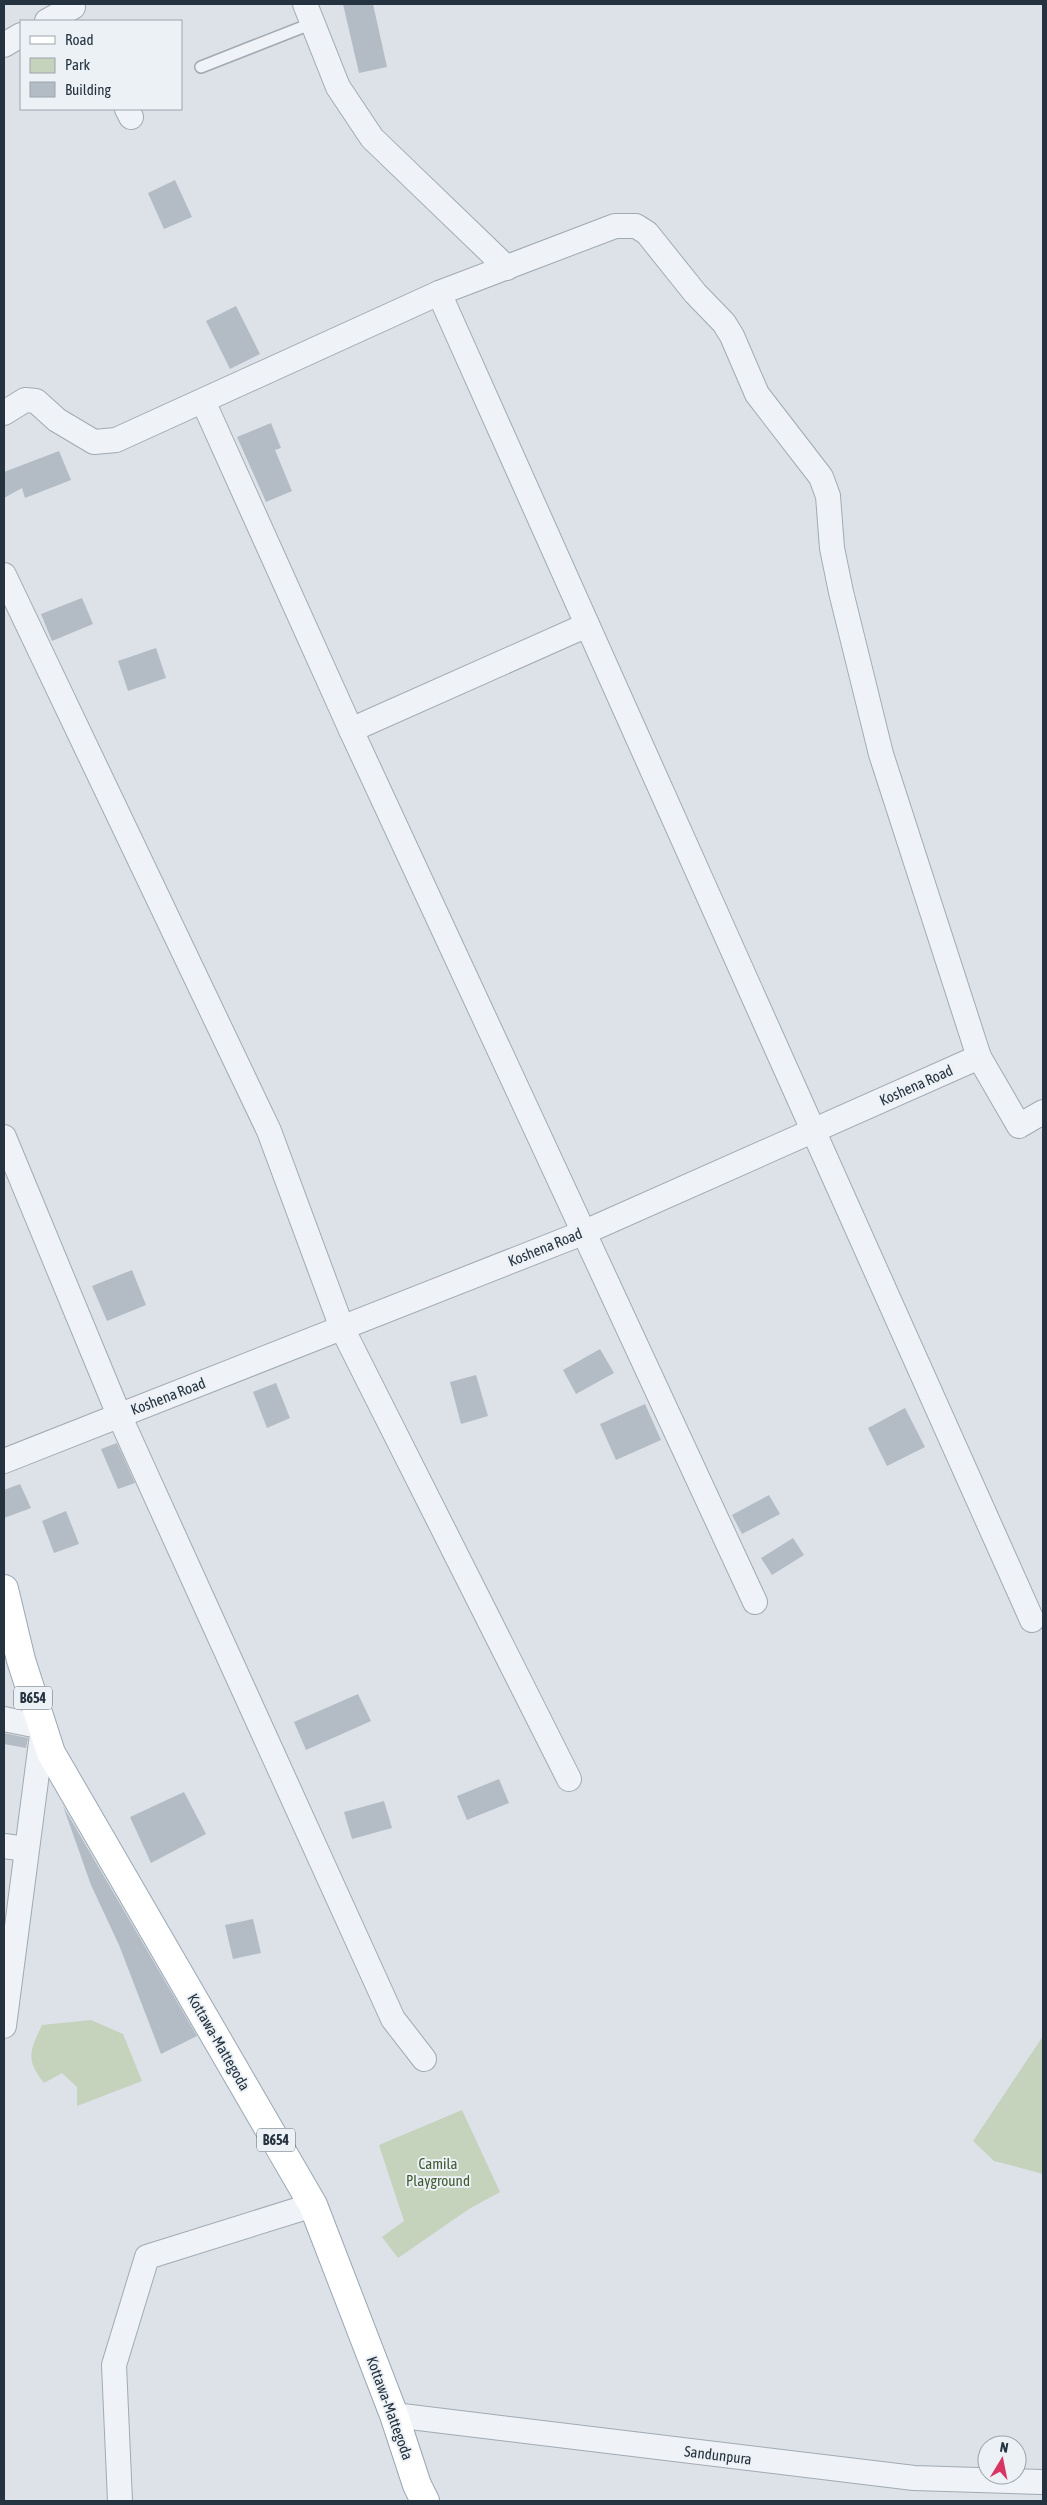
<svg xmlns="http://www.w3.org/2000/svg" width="1047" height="2505" font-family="'Asap Condensed',sans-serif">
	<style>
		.green { fill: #c5d2bc }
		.building { fill: #b3bcc5 }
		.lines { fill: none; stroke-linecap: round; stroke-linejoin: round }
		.lane-casing { stroke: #a1aab2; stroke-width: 14 }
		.street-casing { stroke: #a1aab2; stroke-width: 26 }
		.primary-casing { stroke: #9aa8b4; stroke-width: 30 }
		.lane { stroke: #eff2f6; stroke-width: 11 }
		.street { stroke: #eff2f6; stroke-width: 24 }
		.primary { stroke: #fff; stroke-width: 28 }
		.labels { text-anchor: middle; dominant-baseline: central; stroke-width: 4; stroke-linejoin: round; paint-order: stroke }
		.shield { fill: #ecf1f5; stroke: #616b76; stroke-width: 1 }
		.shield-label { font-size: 14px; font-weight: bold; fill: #25323f }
		.street-label { font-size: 15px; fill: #25323f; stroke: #ecf1f5 }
		.park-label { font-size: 15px; fill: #3f5c31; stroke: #ecf1f5 }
	</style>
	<rect width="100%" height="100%" fill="#dce2e8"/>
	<g class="green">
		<path d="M 91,2020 L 123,2034 L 142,2081 L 77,2106 L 77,2087 L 62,2073 L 44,2083 C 25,2059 30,2051 42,2025 Z"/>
		<path d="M 1043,2036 L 1043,2174 L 994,2161 L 973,2141 Z"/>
		<path d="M 462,2110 L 500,2192 L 469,2209 L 398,2258 L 382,2237 L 404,2221 L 379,2145 Z"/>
	</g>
	<g class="building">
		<path d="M 343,4 L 373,4 L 387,67 L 359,73 Z"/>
		<path d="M 175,180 L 192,217 L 164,229 L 148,193 Z"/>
		<path d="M 236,306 L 260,354 L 230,369 L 206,321 Z"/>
		<path d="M 271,423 L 281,448 L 275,450 L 292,491 L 266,502 L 237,437 Z"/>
		<path d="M 59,451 L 71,480 L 25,498 L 22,488 L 4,498 L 4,472 Z"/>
		<path d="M 82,598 L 93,624 L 52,641 L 41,614 Z"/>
		<path d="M 156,648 L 166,678 L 128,691 L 118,661 Z"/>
		<path d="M 132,1270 L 146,1305 L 107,1321 L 92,1286 Z"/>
		<path d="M 600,1349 L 614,1373 L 576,1394 L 563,1370 Z"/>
		<path d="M 476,1375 L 488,1416 L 461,1424 L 450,1382 Z"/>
		<path d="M 276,1383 L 290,1418 L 267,1428 L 253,1392 Z"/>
		<path d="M 645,1404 L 661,1440 L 616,1460 L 600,1424 Z"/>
		<path d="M 905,1408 L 925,1447 L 887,1466 L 868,1428 Z"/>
		<path d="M 117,1443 L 135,1483 L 118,1489 L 101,1449 Z"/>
		<path d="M 20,1484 L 31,1508 L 4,1518 L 4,1490 Z"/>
		<path d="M 769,1495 L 780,1514 L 742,1534 L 732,1515 Z"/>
		<path d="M 66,1511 L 79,1544 L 54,1553 L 42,1521 Z"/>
		<path d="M 793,1538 L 804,1555 L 772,1575 L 761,1558 Z"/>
		<path d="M 358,1694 L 371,1721 L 306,1750 L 294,1722 Z"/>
		<path d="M 4,1733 L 28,1738 L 26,1748 L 4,1744 Z"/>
		<path d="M 499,1779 L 509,1803 L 467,1820 L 457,1796 Z"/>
		<path d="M 184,1792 L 206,1834 L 151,1863 L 130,1817 Z"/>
		<path d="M 384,1801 L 392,1828 L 352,1839 L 344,1812 Z"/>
		<path d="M 63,1806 L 197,2036 L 161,2054 L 119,1945 L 91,1885 Z"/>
		<path d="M 253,1919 L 261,1953 L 233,1959 L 225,1925 Z"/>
	</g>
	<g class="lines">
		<g class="lane-casing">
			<path id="lane" d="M 201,67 L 313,23"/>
		</g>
		<g class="street-casing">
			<g id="street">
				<path d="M 305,4 L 338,87 L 372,138 L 507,268"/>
				<path d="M 47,21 L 73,7"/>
				<path d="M 4,45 L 21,35"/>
				<path d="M 127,109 L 131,117"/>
				<path d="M 439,293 L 1032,1620"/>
				<path d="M 203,401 L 351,730 L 755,1602"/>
				<path d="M 4,413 L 25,400 L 36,401 L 57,420 L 94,442 L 116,440 L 439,293 L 615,226 L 636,226 L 647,233 L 695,293 L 724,323 L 732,336 L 757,394 L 821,477 L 828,496 L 832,548 L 841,592 L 881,754 L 979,1057"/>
				<path d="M 4,575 L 269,1131 L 342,1328 L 569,1779"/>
				<path d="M 351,730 L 587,625"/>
				<path d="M 4,1137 L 119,1415 L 393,2019 L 424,2059"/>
				<path d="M 4,1461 L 585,1232 L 979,1057 L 1019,1126 L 1043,1112"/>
				<path d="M 4,1719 L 43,1727 L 4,2026"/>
				<path d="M 4,1846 L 26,1849"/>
				<path d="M 394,2415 L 914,2478 L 1043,2482"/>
				<path d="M 120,2501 L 114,2365 L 147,2257 L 313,2205"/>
			</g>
		</g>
		<g class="primary-casing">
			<path id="primary" d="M 4,1589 L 21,1660 L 51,1753 L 313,2205 L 394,2415 L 417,2485 L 425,2501"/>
		</g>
		<use href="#lane" class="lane"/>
		<use href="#street" class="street"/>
		<use href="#primary" class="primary"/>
	</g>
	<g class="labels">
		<g class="shield">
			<rect x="14" y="1686.5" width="38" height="23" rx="4"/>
			<rect x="257" y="2128.5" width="38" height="23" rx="4"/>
		</g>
		<g class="shield-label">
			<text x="33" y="1698">B654</text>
			<text x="276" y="2140">B654</text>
		</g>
		<g class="street-label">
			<text transform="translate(916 1085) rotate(-24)">Koshena Road</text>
			<text transform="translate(545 1247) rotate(-22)">Koshena Road</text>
			<text transform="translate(168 1396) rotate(-21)">Koshena Road</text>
			<text transform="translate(219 2042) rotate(60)">Kottawa-Mattegoda</text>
			<text transform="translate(390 2408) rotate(70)">Kottawa-Mattegoda</text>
			<text transform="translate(718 2455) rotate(7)">Sandunpura</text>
		</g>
		<g class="park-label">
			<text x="438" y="2163">Camila<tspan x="438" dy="17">Playground</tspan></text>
		</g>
	</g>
	<rect width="1047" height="2505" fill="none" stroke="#25323f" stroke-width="10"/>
	<rect x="20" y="20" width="162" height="90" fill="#ecf1f5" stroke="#9ca5ac"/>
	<rect x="30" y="36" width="25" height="8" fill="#ffffff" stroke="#9ca5ac"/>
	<text x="65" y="45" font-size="15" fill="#25323f">Road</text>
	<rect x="30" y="58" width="25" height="15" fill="#c5d2bc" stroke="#9ca5ac"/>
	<text x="65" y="70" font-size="15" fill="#25323f">Park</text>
	<rect x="30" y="82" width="25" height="15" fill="#b3bcc5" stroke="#9ca5ac"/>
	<text x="65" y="95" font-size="15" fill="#25323f">Building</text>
	<g transform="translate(1002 2460) rotate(10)"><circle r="24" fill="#ecf1f5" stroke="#9ca5ac"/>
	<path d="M0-4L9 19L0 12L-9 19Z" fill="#d93564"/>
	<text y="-8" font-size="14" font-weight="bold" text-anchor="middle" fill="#25323f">N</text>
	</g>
</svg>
